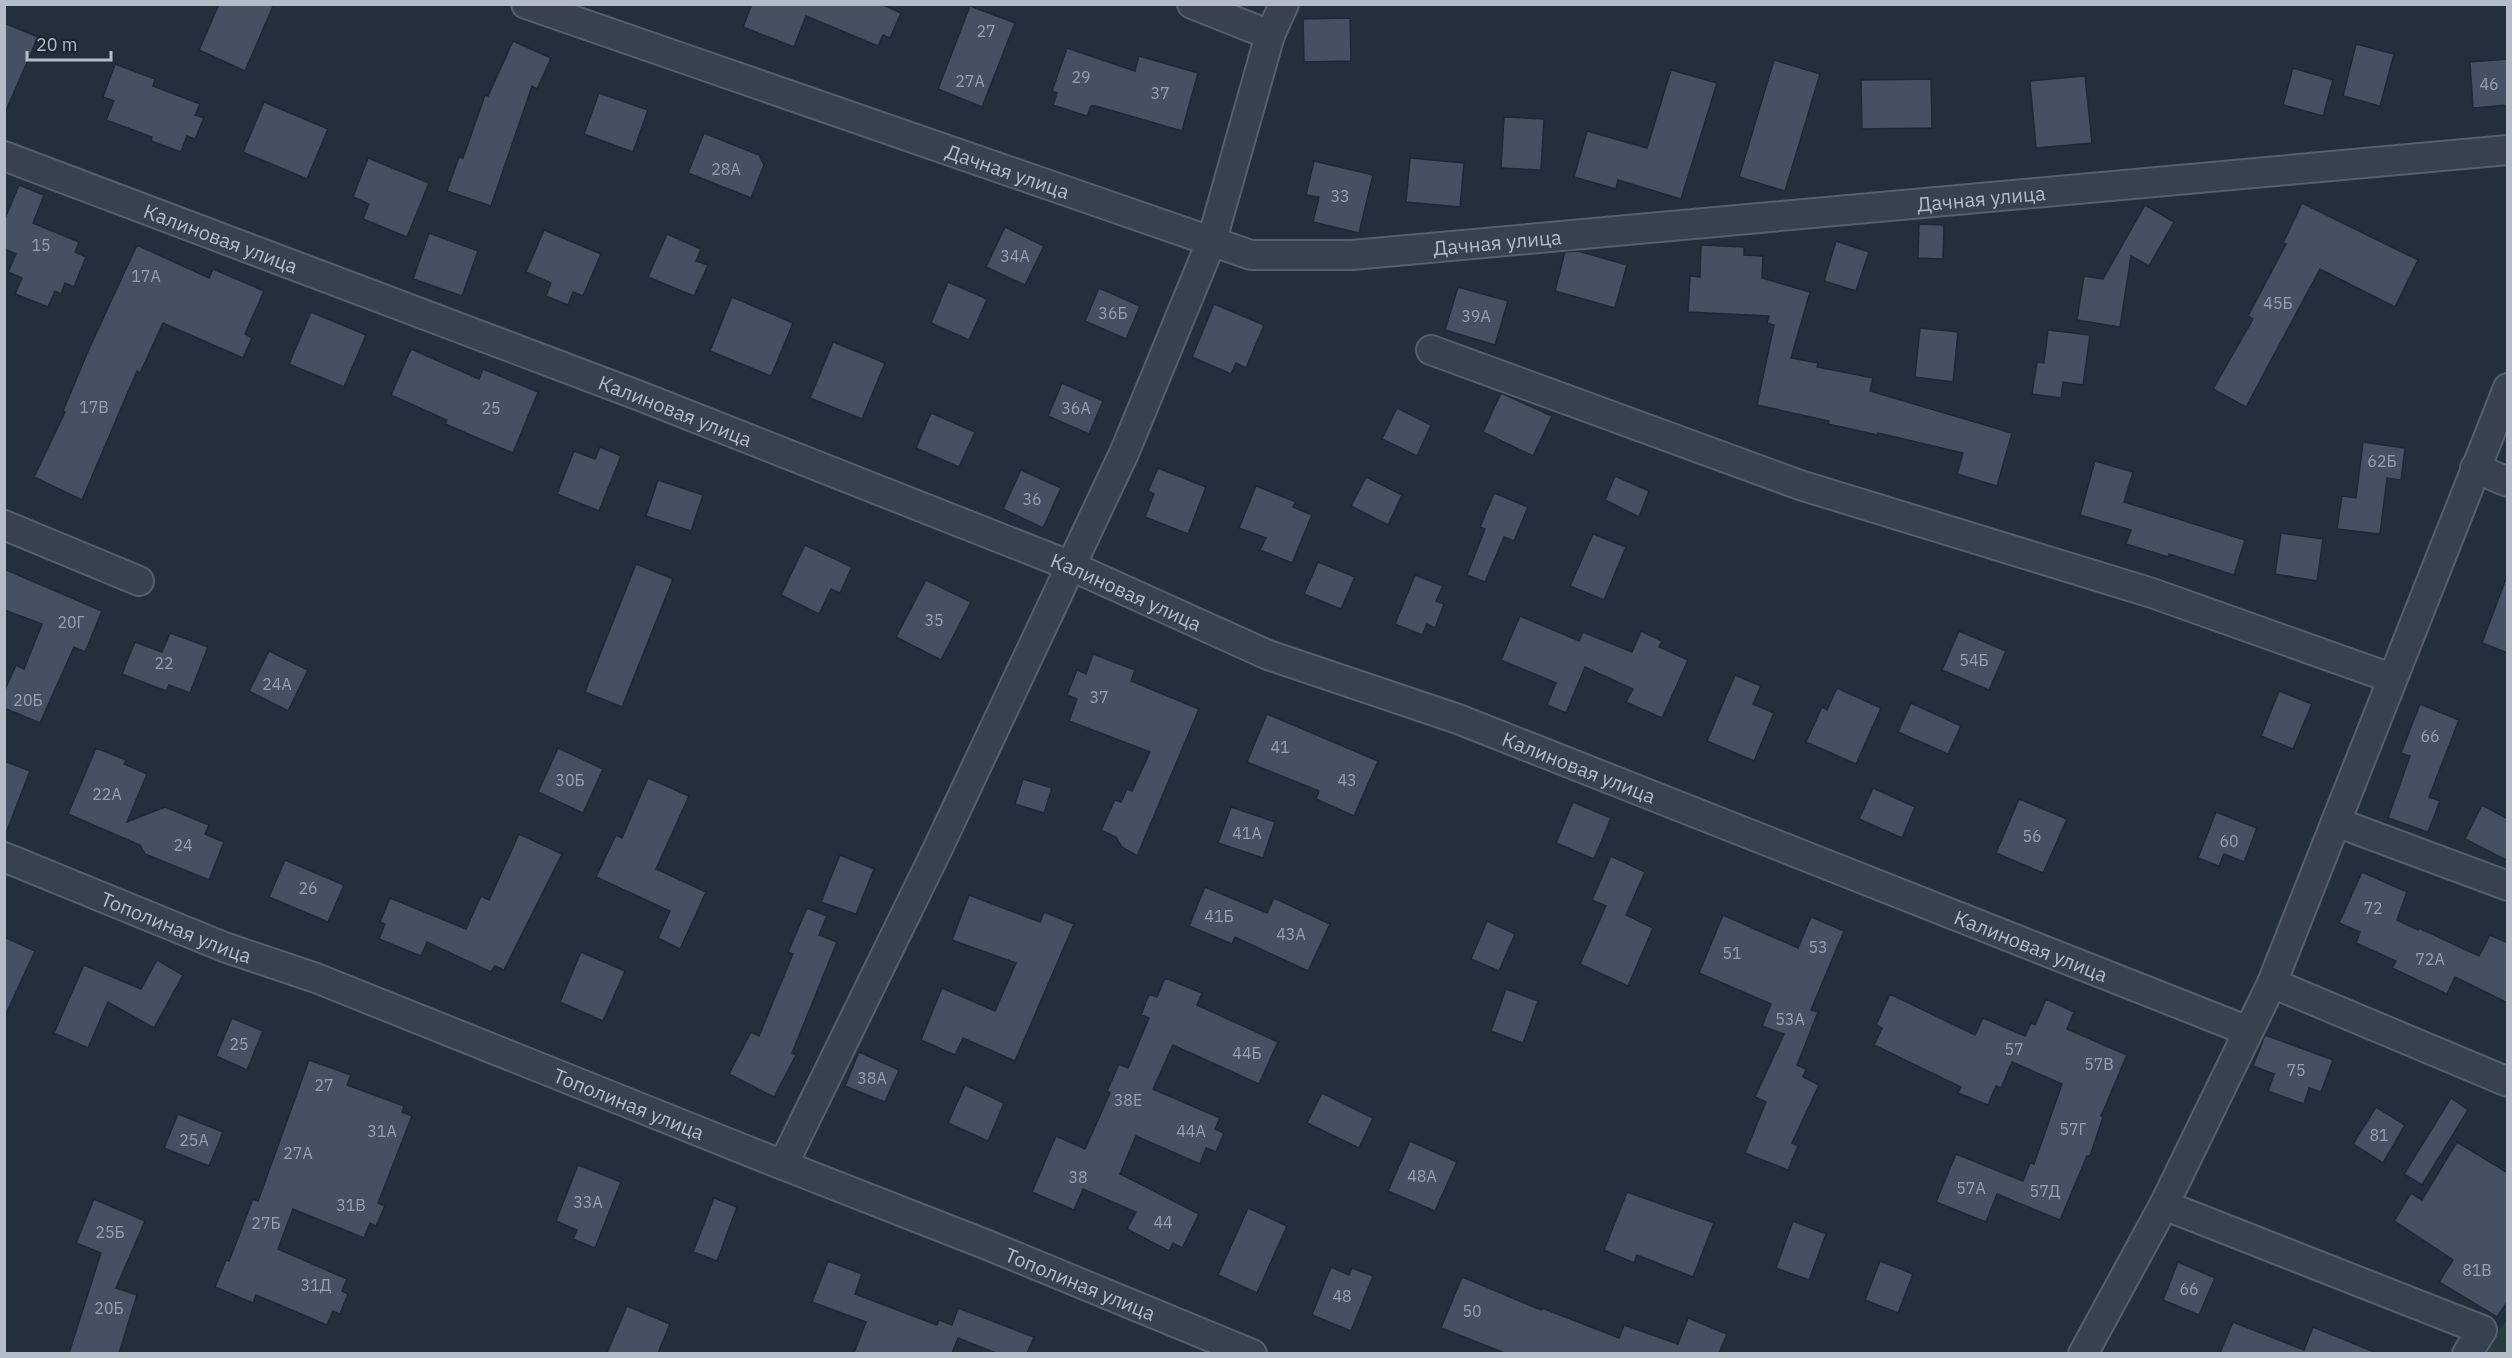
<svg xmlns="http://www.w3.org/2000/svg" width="2512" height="1358" font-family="'IBM Plex Sans',sans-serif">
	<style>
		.green { fill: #263c3f }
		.building { fill: #455162; stroke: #1f2835; stroke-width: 1.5 }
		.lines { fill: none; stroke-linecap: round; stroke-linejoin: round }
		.street-casing { stroke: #565f6c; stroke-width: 32 }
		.street { stroke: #38414e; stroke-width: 28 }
		.labels { text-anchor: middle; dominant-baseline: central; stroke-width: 6; stroke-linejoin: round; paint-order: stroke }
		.number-label { font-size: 16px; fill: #98a1af }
		.street-label { font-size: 20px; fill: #b4bcc9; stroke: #1d2633 }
	</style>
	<rect width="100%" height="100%" fill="#242f3e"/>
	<path class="green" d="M 2507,1319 L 2507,1353 L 2485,1353 Z"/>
	<g class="building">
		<path d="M 219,4 L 274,4 L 245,71 L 199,50 Z"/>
		<path d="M 752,4 L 881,4 L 901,13 L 890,38 L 883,35 L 878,46 L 806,16 L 794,47 L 743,27 Z"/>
		<path d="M 970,6 L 1015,23 L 982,107 L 938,89 Z"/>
		<path d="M 1350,18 L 1351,61 L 1304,62 L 1303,19 Z"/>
		<path d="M 4,23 L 38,37 L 4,115 Z"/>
		<path d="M 513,41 L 551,58 L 537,89 L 532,86 L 491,206 L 447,191 L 459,157 L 463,158 L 485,95 L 488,96 Z"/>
		<path d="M 2356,44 L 2394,54 L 2380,106 L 2343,96 Z"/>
		<path d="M 1067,48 L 1135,71 L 1139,56 L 1198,73 L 1182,131 L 1096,106 L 1091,106 L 1087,116 L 1053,105 L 1057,93 L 1052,91 Z"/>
		<path d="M 2508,59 L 2508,105 L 2473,108 L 2470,62 Z"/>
		<path d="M 1774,60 L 1820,74 L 1785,191 L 1739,177 Z"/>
		<path d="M 115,64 L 155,79 L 153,86 L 200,104 L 195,115 L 204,118 L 195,139 L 187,136 L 181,152 L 151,141 L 152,137 L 106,120 L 114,101 L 103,97 Z"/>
		<path d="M 2293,68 L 2333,80 L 2323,116 L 2283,105 Z"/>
		<path d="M 1671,70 L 1717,83 L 1681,199 L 1618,180 L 1616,189 L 1574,177 L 1587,131 L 1647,148 Z"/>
		<path d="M 2085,76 L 2092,143 L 2036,148 L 2030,81 Z"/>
		<path d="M 1931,79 L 1932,128 L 1862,129 L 1861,80 Z"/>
		<path d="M 599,93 L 648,110 L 633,152 L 584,134 Z"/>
		<path d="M 264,102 L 328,129 L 307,179 L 243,152 Z"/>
		<path d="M 1504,117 L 1544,119 L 1541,170 L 1501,168 Z"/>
		<path d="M 704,133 L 759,155 L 764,165 L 751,198 L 688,173 Z"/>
		<path d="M 368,158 L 429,183 L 407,237 L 363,219 L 369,204 L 353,197 Z"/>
		<path d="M 1410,158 L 1464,163 L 1460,207 L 1406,202 Z"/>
		<path d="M 1314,161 L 1373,175 L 1359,233 L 1313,222 L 1319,197 L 1306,195 Z"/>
		<path d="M 19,185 L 44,195 L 33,223 L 79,242 L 75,252 L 86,257 L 74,287 L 65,283 L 61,294 L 55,291 L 48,307 L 15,294 L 22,278 L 8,272 L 16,254 L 4,249 L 4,221 Z"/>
		<path d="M 2302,203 L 2418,260 L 2395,307 L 2320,269 L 2246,407 L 2213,389 L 2253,319 L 2248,316 L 2286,244 L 2283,243 Z"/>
		<path d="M 2145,205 L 2174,222 L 2149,266 L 2131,256 L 2120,327 L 2077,320 L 2084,276 L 2103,279 Z"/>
		<path d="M 1919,224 L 1944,225 L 1943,259 L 1918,258 Z"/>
		<path d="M 1005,227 L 1044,246 L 1025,285 L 986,267 Z"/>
		<path d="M 544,230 L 601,254 L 583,296 L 573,292 L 568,305 L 546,296 L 551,283 L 526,272 Z"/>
		<path d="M 429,233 L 478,251 L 462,296 L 413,279 Z"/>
		<path d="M 667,234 L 701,249 L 696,261 L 708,265 L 694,296 L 648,277 Z"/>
		<path d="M 1836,241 L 1869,252 L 1856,291 L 1824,281 Z"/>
		<path d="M 137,245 L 209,278 L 213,269 L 264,291 L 245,334 L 252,338 L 243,358 L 163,323 L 140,373 L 137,371 L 82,500 L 34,477 L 65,412 L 63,411 L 89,349 Z"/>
		<path d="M 1701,245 L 1744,247 L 1744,255 L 1763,256 L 1762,278 L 1810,292 L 1791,358 L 1818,363 L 1817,367 L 1873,378 L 1870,391 L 2012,433 L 1997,486 L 1957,474 L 1963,453 L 1878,433 L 1878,435 L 1828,424 L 1829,421 L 1757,405 L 1774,325 L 1767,323 L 1769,316 L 1688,312 L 1690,276 L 1700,277 Z"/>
		<path d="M 1578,251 L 1627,265 L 1615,308 L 1555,291 L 1565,252 Z"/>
		<path d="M 948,282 L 987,299 L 969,340 L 931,323 Z"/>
		<path d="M 1458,287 L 1508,301 L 1495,345 L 1445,330 Z"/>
		<path d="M 1099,288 L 1140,306 L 1126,339 L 1085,321 Z"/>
		<path d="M 732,297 L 793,323 L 771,376 L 710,351 Z"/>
		<path d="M 1214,304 L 1264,325 L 1246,368 L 1236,363 L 1231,374 L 1192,357 Z"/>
		<path d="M 311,312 L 366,335 L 344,387 L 289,364 Z"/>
		<path d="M 1920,328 L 1958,332 L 1953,382 L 1915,377 Z"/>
		<path d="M 2048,330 L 2090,335 L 2083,385 L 2063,382 L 2061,398 L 2032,394 L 2037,362 L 2044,363 Z"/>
		<path d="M 833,342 L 885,363 L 862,419 L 810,398 Z"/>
		<path d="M 411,349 L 479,379 L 483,369 L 538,392 L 513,453 L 445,424 L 447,420 L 391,395 Z"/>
		<path d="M 1062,383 L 1103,401 L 1089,434 L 1048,416 Z"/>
		<path d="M 1501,393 L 1552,416 L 1533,456 L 1483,432 Z"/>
		<path d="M 1397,408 L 1431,425 L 1417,456 L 1382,439 Z"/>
		<path d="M 931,413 L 975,432 L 959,467 L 916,448 Z"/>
		<path d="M 2363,442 L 2405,448 L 2401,480 L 2387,478 L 2380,534 L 2337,529 L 2342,496 L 2356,498 Z"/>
		<path d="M 600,447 L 621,456 L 599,511 L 557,494 L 574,451 L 595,459 Z"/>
		<path d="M 2095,461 L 2133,472 L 2124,502 L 2245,540 L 2234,575 L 2169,554 L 2168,557 L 2126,544 L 2131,530 L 2080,515 Z"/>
		<path d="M 1158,468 L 1206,487 L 1188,534 L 1145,517 L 1154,494 L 1148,491 Z"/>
		<path d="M 1021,470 L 1061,488 L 1043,528 L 1003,509 Z"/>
		<path d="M 1615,476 L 1649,491 L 1639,517 L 1605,500 Z"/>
		<path d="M 1366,477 L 1402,495 L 1388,525 L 1351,506 Z"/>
		<path d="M 658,480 L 703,495 L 691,531 L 646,516 Z"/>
		<path d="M 1256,486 L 1296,502 L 1293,507 L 1312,515 L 1292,563 L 1260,550 L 1266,538 L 1239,528 Z"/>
		<path d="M 1494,493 L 1528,507 L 1514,541 L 1504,537 L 1485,582 L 1467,575 L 1485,529 L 1480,527 Z"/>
		<path d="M 2281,533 L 2323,539 L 2317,581 L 2275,574 Z"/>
		<path d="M 1593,534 L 1626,547 L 1604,600 L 1570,586 Z"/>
		<path d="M 805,545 L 852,567 L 840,593 L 831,589 L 819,614 L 781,595 Z"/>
		<path d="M 1318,562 L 1355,577 L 1341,609 L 1304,594 Z"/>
		<path d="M 636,564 L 673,579 L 622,707 L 585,692 Z"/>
		<path d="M 4,569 L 102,611 L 85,652 L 74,647 L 40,723 L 4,708 L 4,692 L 16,665 L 24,669 L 42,624 L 4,610 Z"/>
		<path d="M 1415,575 L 1443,586 L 1436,601 L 1444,604 L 1435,628 L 1427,624 L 1422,635 L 1395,624 Z"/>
		<path d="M 926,580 L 971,602 L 941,660 L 896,637 Z"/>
		<path d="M 2505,581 L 2508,582 L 2508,653 L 2482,643 Z"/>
		<path d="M 1520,616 L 1579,641 L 1583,632 L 1632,652 L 1641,631 L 1662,641 L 1659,647 L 1688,660 L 1662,718 L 1626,702 L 1633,689 L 1585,667 L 1566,713 L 1547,705 L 1556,683 L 1501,660 Z"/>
		<path d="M 1959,631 L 2006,651 L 1989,690 L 1942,670 Z"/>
		<path d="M 170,633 L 208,647 L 190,693 L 169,685 L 166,691 L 122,674 L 135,642 L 162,652 Z"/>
		<path d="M 269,651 L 308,670 L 288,711 L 249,691 Z"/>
		<path d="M 1093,654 L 1135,670 L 1131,681 L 1199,709 L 1137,856 L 1122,847 L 1116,837 L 1101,830 L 1115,800 L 1121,802 L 1127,789 L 1132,791 L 1150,752 L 1069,721 L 1077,699 L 1067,695 L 1077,670 L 1086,674 Z"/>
		<path d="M 1735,675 L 1761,686 L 1753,704 L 1774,713 L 1754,761 L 1707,741 Z"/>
		<path d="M 1837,688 L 1881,708 L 1856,764 L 1806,742 L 1822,707 L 1827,710 Z"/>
		<path d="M 2279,691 L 2312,704 L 2293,749 L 2261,736 Z"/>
		<path d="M 1911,703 L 1961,726 L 1948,754 L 1898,732 Z"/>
		<path d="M 2420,704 L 2459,720 L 2429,797 L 2440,801 L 2428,832 L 2388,818 L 2410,756 L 2401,753 Z"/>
		<path d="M 1267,714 L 1378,761 L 1354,816 L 1316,799 L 1319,791 L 1247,762 Z"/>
		<path d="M 96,748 L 126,760 L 124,764 L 147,774 L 127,822 L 165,807 L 209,825 L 205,834 L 224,842 L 209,880 L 145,854 L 140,845 L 68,814 Z"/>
		<path d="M 558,748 L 603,769 L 583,813 L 538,792 Z"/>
		<path d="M 4,761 L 30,771 L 6,833 L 4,832 Z"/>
		<path d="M 648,778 L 689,796 L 656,869 L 706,892 L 680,949 L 658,938 L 670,911 L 596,877 L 616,835 L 622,838 Z"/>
		<path d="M 1023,779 L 1052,788 L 1044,813 L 1015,804 Z"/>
		<path d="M 1873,788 L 1915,807 L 1902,838 L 1859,819 Z"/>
		<path d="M 2019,799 L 2067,819 L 2043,873 L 1996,853 Z"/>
		<path d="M 1573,802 L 1611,818 L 1594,859 L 1556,843 Z"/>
		<path d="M 2482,805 L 2508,819 L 2508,861 L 2465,839 Z"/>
		<path d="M 1231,807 L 1275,822 L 1263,858 L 1218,843 Z"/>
		<path d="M 2216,812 L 2257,828 L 2244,862 L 2224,854 L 2219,866 L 2198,858 Z"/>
		<path d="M 519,834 L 562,854 L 504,970 L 495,966 L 491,972 L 427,942 L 421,956 L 379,939 L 385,924 L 380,922 L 390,898 L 466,929 L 481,896 L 489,900 Z"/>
		<path d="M 840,855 L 874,869 L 856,914 L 821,902 Z"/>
		<path d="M 1611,856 L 1645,872 L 1626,915 L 1653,928 L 1628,986 L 1580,964 L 1606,906 L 1592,900 Z"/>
		<path d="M 285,860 L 344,885 L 328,922 L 269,897 Z"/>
		<path d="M 2362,872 L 2407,892 L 2397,920 L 2418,930 L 2419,928 L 2479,956 L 2490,935 L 2508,943 L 2508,1003 L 2455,977 L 2447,994 L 2392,968 L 2396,961 L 2356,943 L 2360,932 L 2339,923 Z"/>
		<path d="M 1205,887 L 1267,913 L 1274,898 L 1330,924 L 1308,971 L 1235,937 L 1232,944 L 1189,926 Z"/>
		<path d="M 969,895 L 1040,922 L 1044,912 L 1074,924 L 1015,1061 L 963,1038 L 955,1055 L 921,1040 L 942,988 L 995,1011 L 1016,963 L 952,940 Z"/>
		<path d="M 807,908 L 827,916 L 819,935 L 837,942 L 792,1053 L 796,1055 L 774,1097 L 729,1074 L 751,1032 L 759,1036 L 793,954 L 788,952 Z"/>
		<path d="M 1723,915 L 1798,948 L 1811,917 L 1844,931 L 1811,1010 L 1818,1012 L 1797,1065 L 1806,1069 L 1803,1077 L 1819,1085 L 1792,1143 L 1798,1146 L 1788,1170 L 1745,1153 L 1766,1102 L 1755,1097 L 1784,1034 L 1762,1026 L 1771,1004 L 1699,973 Z"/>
		<path d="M 1487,921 L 1515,934 L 1499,971 L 1471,959 Z"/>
		<path d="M 4,937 L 35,951 L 4,1018 Z"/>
		<path d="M 581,952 L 625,971 L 603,1021 L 560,1002 Z"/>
		<path d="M 157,960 L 183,975 L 154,1028 L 108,1002 L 88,1048 L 54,1033 L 84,965 L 141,989 Z"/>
		<path d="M 1165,978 L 1202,993 L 1197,1005 L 1278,1042 L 1259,1084 L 1173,1045 L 1153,1089 L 1220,1118 L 1215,1129 L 1224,1133 L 1216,1152 L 1206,1148 L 1200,1164 L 1136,1136 L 1120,1174 L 1199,1214 L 1182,1248 L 1173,1243 L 1169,1251 L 1127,1229 L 1136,1212 L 1083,1189 L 1074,1210 L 1032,1192 L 1056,1136 L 1085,1149 L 1110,1093 L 1107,1091 L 1119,1064 L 1128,1068 L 1149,1018 L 1141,1015 L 1149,994 L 1157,997 Z"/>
		<path d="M 1506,989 L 1538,1001 L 1523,1043 L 1491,1031 Z"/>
		<path d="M 1890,994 L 1975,1035 L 1983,1018 L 2025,1036 L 2031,1023 L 2035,1025 L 2046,999 L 2074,1012 L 2067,1029 L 2127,1055 L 2101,1116 L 2103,1117 L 2090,1156 L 2087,1156 L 2060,1220 L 1997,1194 L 1986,1222 L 1936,1202 L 1956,1154 L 2023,1181 L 2030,1163 L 2034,1164 L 2062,1084 L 2012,1062 L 2001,1088 L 1996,1086 L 1988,1105 L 1958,1093 L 1961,1087 L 1874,1045 L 1882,1028 L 1876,1025 Z"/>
		<path d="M 232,1018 L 263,1031 L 247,1070 L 216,1056 Z"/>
		<path d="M 2265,1035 L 2333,1060 L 2321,1092 L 2309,1088 L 2304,1104 L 2268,1091 L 2274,1074 L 2253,1066 Z"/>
		<path d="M 859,1052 L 899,1070 L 885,1102 L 845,1086 Z"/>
		<path d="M 309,1060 L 351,1075 L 347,1085 L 404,1106 L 402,1112 L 412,1116 L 378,1203 L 385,1206 L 376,1226 L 370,1223 L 364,1238 L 293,1209 L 278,1249 L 347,1279 L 342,1291 L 348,1294 L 340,1314 L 333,1311 L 327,1325 L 256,1295 L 253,1303 L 215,1287 L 226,1260 L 229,1261 L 253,1199 L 258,1201 Z"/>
		<path d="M 965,1085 L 1004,1103 L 988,1141 L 948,1123 Z"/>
		<path d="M 1322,1093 L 1373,1118 L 1359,1148 L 1307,1123 Z"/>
		<path d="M 2451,1098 L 2468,1110 L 2422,1185 L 2404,1174 Z"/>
		<path d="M 2376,1107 L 2405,1125 L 2383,1163 L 2353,1144 Z"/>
		<path d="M 178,1114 L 223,1132 L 209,1166 L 164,1148 Z"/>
		<path d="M 1410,1141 L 1457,1162 L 1435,1211 L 1388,1191 Z"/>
		<path d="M 2457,1142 L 2508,1173 L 2508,1301 L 2497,1317 L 2439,1282 L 2453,1260 L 2394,1221 L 2411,1193 L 2422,1200 Z"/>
		<path d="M 578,1165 L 621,1182 L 595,1248 L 573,1239 L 577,1230 L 556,1221 Z"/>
		<path d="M 1627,1192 L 1714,1223 L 1693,1277 L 1637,1255 L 1634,1263 L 1604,1250 Z"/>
		<path d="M 714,1198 L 737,1207 L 717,1261 L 693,1252 Z"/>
		<path d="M 94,1199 L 145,1221 L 116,1288 L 137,1295 L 119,1353 L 69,1353 L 101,1253 L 76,1243 Z"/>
		<path d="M 1248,1208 L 1287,1226 L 1257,1293 L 1218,1275 Z"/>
		<path d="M 1793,1221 L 1826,1234 L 1809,1280 L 1776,1268 Z"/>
		<path d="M 828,1261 L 862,1274 L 855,1294 L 937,1325 L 939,1320 L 952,1325 L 958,1308 L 1034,1337 L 1027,1353 L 996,1353 L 958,1338 L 952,1353 L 854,1353 L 866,1322 L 812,1302 Z"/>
		<path d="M 1880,1261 L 1913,1274 L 1898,1313 L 1865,1300 Z"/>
		<path d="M 2178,1262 L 2215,1278 L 2199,1315 L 2163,1300 Z"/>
		<path d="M 1331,1267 L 1349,1275 L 1352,1268 L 1373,1276 L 1351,1331 L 1312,1315 Z"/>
		<path d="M 1462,1277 L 1541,1310 L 1542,1308 L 1619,1338 L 1624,1325 L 1678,1344 L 1688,1318 L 1727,1334 L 1719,1353 L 1505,1353 L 1441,1328 Z"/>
		<path d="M 627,1306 L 670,1324 L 658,1353 L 607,1353 Z"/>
		<path d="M 2233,1322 L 2304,1350 L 2313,1327 L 2377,1353 L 2220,1353 Z"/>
	</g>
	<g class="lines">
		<g class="street-casing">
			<g id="street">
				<path id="s1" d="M 526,4 L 1251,255 L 1352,255 L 2508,150"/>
				<path d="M 1192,4 L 1270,35"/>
				<path id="s2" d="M 4,156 L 640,396 L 1071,566 L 1268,655 L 1458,719 L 2248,1031"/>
				<path d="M 1431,350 L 1800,485 L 2152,593 L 2391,678"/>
				<path d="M 2475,468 L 2508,482"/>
				<path d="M 4,525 L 139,581"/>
				<path d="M 2336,822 L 2508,886"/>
				<path id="s3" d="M 4,857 L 224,947 L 316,978 L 783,1165 L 990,1246 L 1252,1354"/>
				<path d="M 2272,983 L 2508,1082"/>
				<path d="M 783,1165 L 939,846 L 1125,451 L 1212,240 L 1270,35 L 1284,4"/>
				<path d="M 2164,1205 L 2482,1330 L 2467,1354"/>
				<path d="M 2083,1354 L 2164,1205 L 2272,983 L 2508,388"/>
			</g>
		</g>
		<use href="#street" class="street"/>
	</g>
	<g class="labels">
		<g class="number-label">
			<text x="986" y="31">27</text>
			<text x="1081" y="77">29</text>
			<text x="970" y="81">27А</text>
			<text x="2489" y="84">46</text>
			<text x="1160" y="93">37</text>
			<text x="726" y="169">28А</text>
			<text x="1340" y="196">33</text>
			<text x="41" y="245">15</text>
			<text x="1015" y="256">34А</text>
			<text x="146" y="276">17А</text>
			<text x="2278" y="303">45Б</text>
			<text x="1113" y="313">36Б</text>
			<text x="1476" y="316">39А</text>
			<text x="94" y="407">17В</text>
			<text x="491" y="408">25</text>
			<text x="1076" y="408">36А</text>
			<text x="2382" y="461">62Б</text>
			<text x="1032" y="499">36</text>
			<text x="934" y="620">35</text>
			<text x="71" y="622">20Г</text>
			<text x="1974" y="660">54Б</text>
			<text x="164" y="663">22</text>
			<text x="277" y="684">24А</text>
			<text x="1099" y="697">37</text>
			<text x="28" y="700">20Б</text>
			<text x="2430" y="736">66</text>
			<text x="1280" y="747">41</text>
			<text x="570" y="780">30Б</text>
			<text x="1347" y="780">43</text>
			<text x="107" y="794">22А</text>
			<text x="1247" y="833">41А</text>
			<text x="2032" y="836">56</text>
			<text x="2229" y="841">60</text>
			<text x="183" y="845">24</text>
			<text x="308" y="888">26</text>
			<text x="2373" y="908">72</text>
			<text x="1219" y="916">41Б</text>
			<text x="1291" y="934">43А</text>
			<text x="1818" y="947">53</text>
			<text x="1732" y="953">51</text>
			<text x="2430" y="959">72А</text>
			<text x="1790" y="1019">53А</text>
			<text x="239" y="1044">25</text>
			<text x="2014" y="1049">57</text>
			<text x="1247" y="1053">44Б</text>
			<text x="2099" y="1064">57В</text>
			<text x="2296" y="1070">75</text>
			<text x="872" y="1078">38А</text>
			<text x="324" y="1085">27</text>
			<text x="1128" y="1100">38Е</text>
			<text x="2073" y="1129">57Г</text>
			<text x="382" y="1131">31А</text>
			<text x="1191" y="1131">44А</text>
			<text x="2379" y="1135">81</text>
			<text x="194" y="1140">25А</text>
			<text x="298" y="1153">27А</text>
			<text x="1422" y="1176">48А</text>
			<text x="1078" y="1177">38</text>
			<text x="1971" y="1188">57А</text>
			<text x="2045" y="1191">57Д</text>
			<text x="588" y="1202">33А</text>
			<text x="351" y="1205">31В</text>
			<text x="1163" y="1222">44</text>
			<text x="266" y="1223">27Б</text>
			<text x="110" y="1232">25Б</text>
			<text x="2477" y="1270">81В</text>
			<text x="316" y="1285">31Д</text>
			<text x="2189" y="1289">66</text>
			<text x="1342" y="1296">48</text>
			<text x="109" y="1308">20Б</text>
			<text x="1472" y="1311">50</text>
		</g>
		<g class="street-label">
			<text stroke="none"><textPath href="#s1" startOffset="510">Дачная улица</textPath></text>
			<text stroke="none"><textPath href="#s1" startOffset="1500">Дачная улица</textPath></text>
			<text stroke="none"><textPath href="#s2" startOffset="232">Калиновая улица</textPath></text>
			<text stroke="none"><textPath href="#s1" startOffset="1014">Дачная улица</textPath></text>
			<text stroke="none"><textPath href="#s2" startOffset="718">Калиновая улица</textPath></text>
			<text stroke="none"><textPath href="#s2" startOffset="1204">Калиновая улица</textPath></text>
			<text stroke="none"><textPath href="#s2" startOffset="1690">Калиновая улица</textPath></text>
			<text stroke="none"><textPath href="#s3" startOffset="186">Тополиная улица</textPath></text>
			<text stroke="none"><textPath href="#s2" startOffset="2176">Калиновая улица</textPath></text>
			<text stroke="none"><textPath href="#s3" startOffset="672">Тополиная улица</textPath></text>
			<text stroke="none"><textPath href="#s3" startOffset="1158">Тополиная улица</textPath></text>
		</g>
	</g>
	<rect width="2512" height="1358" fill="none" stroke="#b4bcc9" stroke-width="12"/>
	<path d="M27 51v9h84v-9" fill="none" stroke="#b4bcc9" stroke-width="3"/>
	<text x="36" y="51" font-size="18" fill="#b4bcc9" stroke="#1d2633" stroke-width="4.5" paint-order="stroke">20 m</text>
</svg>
